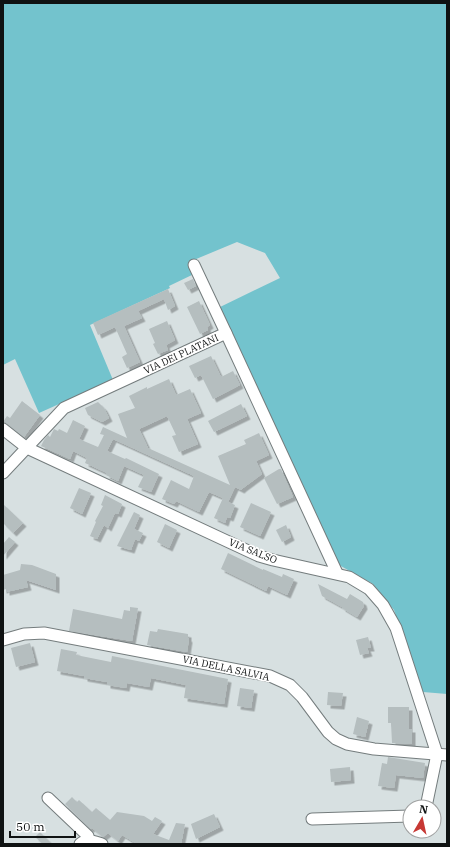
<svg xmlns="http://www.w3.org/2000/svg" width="450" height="847" font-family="'IBM Plex Serif',serif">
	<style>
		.grass { fill: #73c3cd }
		.building { fill: #b5bebf; filter: url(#shadow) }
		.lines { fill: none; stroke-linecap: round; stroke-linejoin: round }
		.minor-casing { stroke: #747c7d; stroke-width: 13 }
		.minor { stroke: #fff; stroke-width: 11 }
		.labels { text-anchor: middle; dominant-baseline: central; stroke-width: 3.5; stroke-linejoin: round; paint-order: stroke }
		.street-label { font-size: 10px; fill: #0f1212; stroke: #fff }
	</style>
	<defs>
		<filter id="shadow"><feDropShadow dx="3.5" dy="3.5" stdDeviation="0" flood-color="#0004"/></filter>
	</defs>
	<rect width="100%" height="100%" fill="#d7e0e1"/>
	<path class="grass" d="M 3,3 L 447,3 L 447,694 L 423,692 L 394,610 L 373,584 L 339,565 L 218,308 L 280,278 L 265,253 L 237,242 L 189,262 L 194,274 L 169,286 L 170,288 L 168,289 L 90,325 L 113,380 L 39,413 L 15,359 L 3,365 Z"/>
	<g class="building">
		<path d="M 193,279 L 196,286 L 188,290 L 184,283 Z"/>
		<path d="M 168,289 L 175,306 L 168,310 L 164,299 L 138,311 L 142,318 L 124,326 L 140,362 L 127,368 L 122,357 L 127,354 L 115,327 L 98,335 L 93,323 Z"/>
		<path d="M 199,301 L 210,325 L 207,327 L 208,330 L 200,334 L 187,307 Z"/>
		<path d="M 167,321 L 175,340 L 166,345 L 168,350 L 158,354 L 153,344 L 155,343 L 149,329 Z"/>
		<path d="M 211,356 L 221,377 L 233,371 L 240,385 L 213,399 L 201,375 L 195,378 L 189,366 Z"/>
		<path d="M 169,379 L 176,395 L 190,389 L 201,413 L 187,419 L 198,444 L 179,452 L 172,436 L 176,435 L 167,416 L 139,429 L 148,448 L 230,485 L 218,456 L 246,444 L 244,440 L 259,433 L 269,455 L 256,461 L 262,474 L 243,488 L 241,490 L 235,487 L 228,502 L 235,505 L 230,518 L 227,517 L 225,523 L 214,518 L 223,498 L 209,492 L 199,512 L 176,501 L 174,504 L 162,499 L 171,480 L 189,489 L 194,476 L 113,439 L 107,451 L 125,459 L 126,458 L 159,474 L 151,492 L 138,487 L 144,475 L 124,466 L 118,481 L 106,475 L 107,473 L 85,463 L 87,458 L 73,451 L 70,459 L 41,446 L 44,440 L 48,435 L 50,437 L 54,429 L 58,431 L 59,429 L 67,433 L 73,420 L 85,426 L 79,439 L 98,447 L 104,435 L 100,434 L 103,427 L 127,438 L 118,414 L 135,408 L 129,396 L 147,387 L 147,389 Z"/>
		<path d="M 22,401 L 40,415 L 24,437 L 7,424 L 3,422 L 7,416 L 10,418 Z"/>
		<path d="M 98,402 L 104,408 L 109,418 L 102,422 L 88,415 L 85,408 Z"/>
		<path d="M 241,404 L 247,416 L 214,432 L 208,421 Z"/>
		<path d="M 279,469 L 281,469 L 293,497 L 277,504 L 264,478 Z"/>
		<path d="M 79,488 L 91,493 L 82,514 L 70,508 Z"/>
		<path d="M 105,495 L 122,504 L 118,514 L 115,513 L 108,528 L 104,525 L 97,539 L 90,536 L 96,522 L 95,521 L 103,506 L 101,505 Z"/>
		<path d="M 251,503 L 271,512 L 260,536 L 240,527 Z"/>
		<path d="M 3,504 L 23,523 L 13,533 L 3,523 Z"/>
		<path d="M 134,512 L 140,515 L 134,529 L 143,533 L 139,541 L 135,539 L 131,550 L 117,546 Z"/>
		<path d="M 165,524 L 177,530 L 169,548 L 157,542 Z"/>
		<path d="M 286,525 L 291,537 L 282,542 L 276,530 Z"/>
		<path d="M 9,537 L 15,542 L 3,556 L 3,544 Z"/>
		<path d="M 228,553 L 263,570 L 263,569 L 282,577 L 283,574 L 294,579 L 287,595 L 268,586 L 266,591 L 221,569 Z"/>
		<path d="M 21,564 L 32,565 L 56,574 L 56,590 L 26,580 L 28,587 L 6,592 L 6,589 L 3,590 L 3,575 L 20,570 Z"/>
		<path d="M 318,584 L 347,599 L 350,594 L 363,602 L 364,606 L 357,617 L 342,608 L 342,607 L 322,596 Z"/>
		<path d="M 130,607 L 138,608 L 132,641 L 69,631 L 73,609 L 122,619 L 124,610 L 130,611 Z"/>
		<path d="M 158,629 L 188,634 L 188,638 L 189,639 L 187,652 L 147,645 L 150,631 L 157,632 Z"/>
		<path d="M 368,637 L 371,648 L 367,648 L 369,653 L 360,655 L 356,640 Z"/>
		<path d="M 30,643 L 35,662 L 16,667 L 11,648 Z"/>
		<path d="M 61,649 L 77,652 L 76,655 L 111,662 L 112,656 L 228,679 L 224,704 L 184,698 L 186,685 L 151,678 L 149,687 L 127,683 L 126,688 L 107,685 L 107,682 L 84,678 L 84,676 L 57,671 Z"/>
		<path d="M 240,688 L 254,690 L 251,708 L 237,706 Z"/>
		<path d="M 328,692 L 343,693 L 341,706 L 327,705 Z"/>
		<path d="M 388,707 L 409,707 L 409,729 L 412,729 L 412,744 L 392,743 L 391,723 L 388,723 Z"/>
		<path d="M 357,717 L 369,721 L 365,737 L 353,734 Z"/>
		<path d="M 388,757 L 425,763 L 423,778 L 396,775 L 394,788 L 378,786 L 382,763 L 387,764 Z"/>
		<path d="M 350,767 L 351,780 L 331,782 L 330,769 Z"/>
		<path d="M 72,797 L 77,802 L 79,800 L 92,812 L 96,808 L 110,820 L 117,812 L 144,816 L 152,821 L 155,817 L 162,821 L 153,834 L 169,840 L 176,823 L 185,824 L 181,844 L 137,844 L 122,835 L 118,841 L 108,833 L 103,837 L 92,828 L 90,829 L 65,804 Z"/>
		<path d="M 214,814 L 220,827 L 196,839 L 191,824 Z"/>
		<path d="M 40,832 L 52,844 L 43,844 L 35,837 Z"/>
	</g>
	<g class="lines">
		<g class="minor-casing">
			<g id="minor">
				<path d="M 194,265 L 226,333"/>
				<path d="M 3,429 L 27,448 L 259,556 L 273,560 L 349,577 L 369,589 L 383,605 L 396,628 L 437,754 L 426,807"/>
				<path d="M 3,473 L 64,408 L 226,333 L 337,573"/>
				<path d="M 3,640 L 24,634 L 44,633 L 270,676 L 290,685 L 302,697 L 328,732 L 336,739 L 347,744 L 374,749 L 447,755"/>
				<path d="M 48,798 L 88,836 L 89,840"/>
				<path d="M 312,819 L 410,816"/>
				<path d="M 80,844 C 87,838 95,842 102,844"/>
			</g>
		</g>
		<use href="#minor" class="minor"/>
	</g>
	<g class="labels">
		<g class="street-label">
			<text transform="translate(181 354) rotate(-25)">VIA DEI PLATANI</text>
			<text transform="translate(253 551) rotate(22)">VIA SALSO</text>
			<text transform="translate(226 668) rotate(12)">VIA DELLA SALVIA</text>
		</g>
	</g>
	<rect width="450" height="847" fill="none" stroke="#0f1212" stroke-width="8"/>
	<g transform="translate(422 819) rotate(9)"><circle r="19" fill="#ffffff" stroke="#9fa0a0"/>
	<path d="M0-3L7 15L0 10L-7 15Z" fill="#c73834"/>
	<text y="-6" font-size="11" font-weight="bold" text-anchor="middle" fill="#0f1212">N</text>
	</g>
	<path d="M10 831v6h65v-6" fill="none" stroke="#0f1212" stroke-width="2"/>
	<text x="16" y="831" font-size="12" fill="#0f1212" stroke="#ffffff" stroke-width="3" paint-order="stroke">50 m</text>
</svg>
